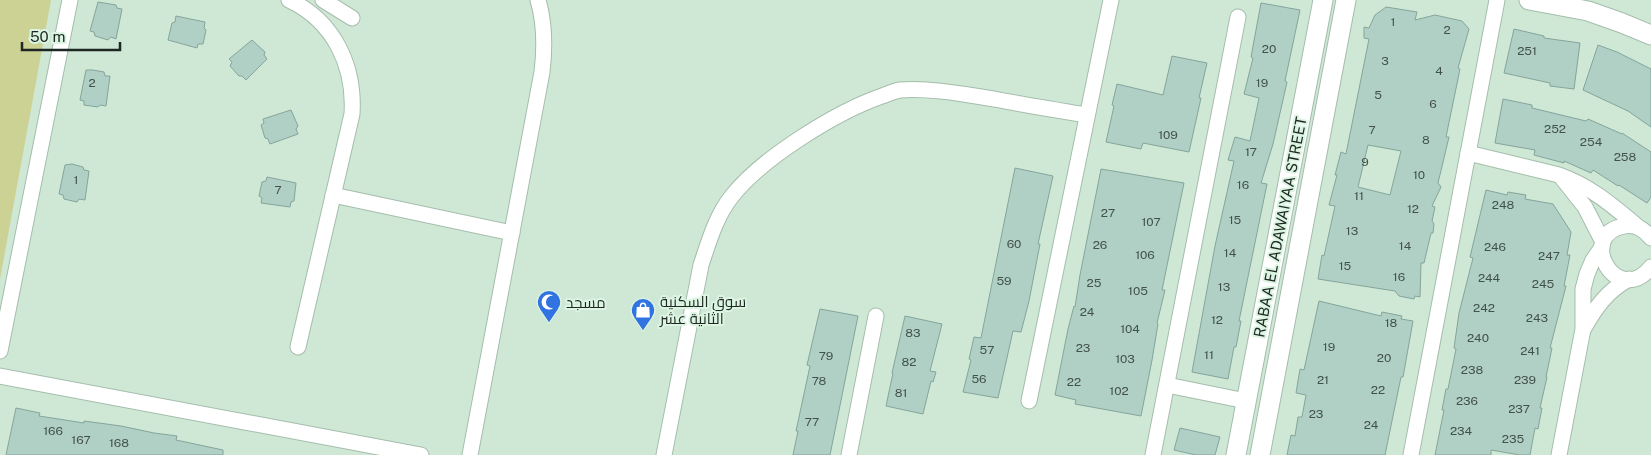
<svg xmlns="http://www.w3.org/2000/svg" width="1651" height="455" font-family="'Public Sans',Cairo,sans-serif">
	<style>
		.green { fill: #ccd194 }
		.building { fill: #b0d0c6; stroke: #85a49b; fill-rule: evenodd }
		.lines { fill: none; stroke-linecap: round; stroke-linejoin: round }
		.minor-casing { stroke: #a5bdac; stroke-width: 17 }
		.tertiary-casing { stroke: #a5bdac; stroke-width: 21 }
		.minor { stroke: #fff; stroke-width: 15 }
		.tertiary { stroke: #fff; stroke-width: 19 }
		.labels { text-anchor: middle; dominant-baseline: central; stroke-width: 4; stroke-linejoin: round; paint-order: stroke }
		.number-label { font-size: 12px; fill: #42514a }
		.street-label { font-size: 15px; fill: #1e2721; stroke: #dbf5e2 }
		.poi-label { font-size: 15px; fill: #1e2721; stroke: #dbf5e2; text-anchor: start }
	</style>
	<rect width="100%" height="100%" fill="#cee8d5"/>
	<path class="green" d="M 0,0 L 51,0 L 0,279 Z"/>
	<g class="building">
		<path d="M 98,2 L 116,5 L 117,8 L 122,9 L 116,39 L 111,37 L 108,40 L 95,36 L 94,32 L 90,31 Z"/>
		<path d="M 1261,3 L 1300,10 L 1285,81 L 1287,82 L 1273,144 L 1261,183 L 1267,184 L 1239,321 L 1241,321 L 1236,347 L 1234,347 L 1228,379 L 1192,372 L 1215,246 L 1234,161 L 1228,160 L 1235,137 L 1250,141 L 1259,98 L 1244,94 L 1253,58 L 1251,57 Z"/>
		<path d="M 1386,7 L 1417,12 L 1415,20 L 1435,15 L 1462,21 L 1469,29 L 1458,68 L 1460,69 L 1446,137 L 1449,137 L 1438,183 L 1441,187 L 1432,206 L 1435,207 L 1432,221 L 1434,224 L 1433,233 L 1431,233 L 1424,263 L 1421,263 L 1420,297 L 1415,296 L 1414,299 L 1399,296 L 1395,291 L 1318,279 L 1322,255 L 1324,256 L 1335,206 L 1329,205 L 1337,175 L 1335,175 L 1341,152 L 1346,154 L 1369,39 L 1364,38 L 1364,27 L 1369,28 L 1375,15 ZM 1368,145 L 1401,151 L 1390,195 L 1358,187 Z"/>
		<path d="M 176,16 L 205,22 L 204,28 L 206,30 L 203,44 L 198,44 L 197,48 L 168,40 L 172,23 L 175,22 Z"/>
		<path d="M 1514,29 L 1544,36 L 1544,38 L 1580,43 L 1574,89 L 1550,86 L 1550,83 L 1504,73 Z"/>
		<path d="M 252,40 L 265,52 L 264,55 L 267,59 L 246,80 L 242,76 L 239,76 L 230,66 L 232,62 L 229,59 Z"/>
		<path d="M 1598,45 L 1617,52 L 1651,69 L 1651,127 L 1628,111 L 1583,90 Z"/>
		<path d="M 1172,56 L 1207,63 L 1199,98 L 1201,98 L 1189,152 L 1143,143 L 1141,149 L 1106,142 L 1114,106 L 1112,105 L 1117,84 L 1163,95 Z"/>
		<path d="M 86,70 L 93,70 L 104,72 L 105,76 L 110,76 L 106,106 L 100,105 L 98,107 L 84,105 L 84,101 L 80,100 Z"/>
		<path d="M 1503,99 L 1532,105 L 1532,108 L 1586,121 L 1588,119 L 1622,134 L 1622,133 L 1651,152 L 1651,197 L 1647,203 L 1619,185 L 1618,186 L 1593,170 L 1591,173 L 1564,161 L 1564,163 L 1534,155 L 1535,150 L 1495,143 Z"/>
		<path d="M 291,110 L 298,126 L 296,129 L 298,134 L 270,144 L 268,139 L 265,138 L 261,125 L 264,123 L 263,119 Z"/>
		<path d="M 72,164 L 83,167 L 84,170 L 89,171 L 85,200 L 79,199 L 77,202 L 64,199 L 63,195 L 59,194 L 65,165 Z"/>
		<path d="M 1015,168 L 1053,176 L 1038,244 L 1040,244 L 1029,301 L 1021,332 L 1013,331 L 998,398 L 963,392 L 971,360 L 969,359 L 974,337 L 981,338 Z"/>
		<path d="M 1101,169 L 1184,183 L 1162,290 L 1165,290 L 1157,323 L 1158,324 L 1152,360 L 1141,416 L 1075,404 L 1076,400 L 1055,395 L 1068,329 L 1074,306 L 1075,307 L 1080,275 Z"/>
		<path d="M 267,177 L 296,183 L 294,201 L 291,202 L 290,207 L 261,203 L 262,198 L 259,196 L 262,182 L 266,181 Z"/>
		<path d="M 1486,190 L 1507,195 L 1508,192 L 1526,195 L 1525,199 L 1553,204 L 1571,232 L 1567,255 L 1570,255 L 1564,286 L 1566,286 L 1550,348 L 1552,348 L 1546,377 L 1547,377 L 1540,408 L 1542,408 L 1538,429 L 1535,428 L 1530,455 L 1520,455 L 1491,450 L 1491,455 L 1435,455 L 1444,410 L 1442,410 L 1446,389 L 1448,389 L 1456,349 L 1454,348 L 1459,313 L 1473,258 L 1470,257 Z"/>
		<path d="M 1319,301 L 1381,316 L 1382,312 L 1402,316 L 1401,319 L 1413,321 L 1403,377 L 1401,377 L 1385,455 L 1287,455 L 1291,435 L 1295,436 L 1298,417 L 1302,417 L 1306,395 L 1296,393 L 1300,369 L 1304,370 Z"/>
		<path d="M 820,309 L 858,316 L 830,455 L 793,455 L 798,431 L 796,431 L 810,366 L 807,365 Z"/>
		<path d="M 905,316 L 942,324 L 930,371 L 936,372 L 933,382 L 931,381 L 923,414 L 886,406 L 893,373 L 892,373 Z"/>
		<path d="M 16,408 L 40,413 L 39,416 L 84,423 L 84,421 L 121,426 L 154,433 L 177,436 L 176,440 L 223,450 L 223,455 L 6,455 Z"/>
		<path d="M 1180,428 L 1220,437 L 1215,455 L 1196,455 L 1174,450 Z"/>
	</g>
	<g class="lines">
		<g class="minor-casing">
			<g id="minor">
				<path d="M 289,0 C 334,21 355,66 352,114 L 298,347"/>
				<path d="M 323,0 L 352,18"/>
				<path d="M 1468,153 L 1559,175 C 1590,186 1612,205 1637,226"/>
				<path d="M 1562,178 L 1585,207 L 1603,242"/>
				<path d="M 333,195 L 512,233"/>
				<path d="M 1651,238 C 1644,229 1635,224 1624,226 C 1575,235 1617,309 1651,267"/>
				<path d="M 1584,328 C 1596,307 1607,291 1629,279"/>
				<path d="M 0,351 L 70,0"/>
				<path d="M 0,376 L 421,455"/>
				<path d="M 1167,385 L 1246,401"/>
				<path d="M 1029,401 L 1111,0"/>
				<path d="M 470,455 L 542,72 C 545,47 545,24 538,0"/>
				<path d="M 664,455 L 701,265 C 709,241 716,216 732,196 C 762,158 836,112 882,96 C 888,94 894,91 900,90 C 932,88 962,94 994,99 C 1025,105 1056,110 1087,115"/>
				<path d="M 849,455 L 876,316"/>
				<path d="M 1153,455 L 1238,17"/>
				<path d="M 1411,455 L 1497,0"/>
				<path d="M 1559,455 L 1583,329 L 1583,289 L 1587,274 L 1593,260 L 1602,247"/>
			</g>
		</g>
		<g class="tertiary-casing">
			<g id="tertiary">
				<path d="M 1529,0 L 1588,11 L 1622,23 L 1651,35"/>
				<path d="M 1236,455 L 1323,0"/>
				<path d="M 1260,455 L 1346,0"/>
			</g>
		</g>
		<use href="#minor" class="minor"/>
		<use href="#tertiary" class="tertiary"/>
	</g>
	<defs>
		<g id="mosque-pin" transform="scale(1.25)"><path d="M0 17L-7.5 6A9.5 9.5 0 1 1 7.5 6Z" fill="#3174e1" stroke="#dbf5e2"/><path d="M3.5-4.9A6 6 0 1 0 3.5 4.9A5 5 0 1 1 3.5-4.9Z" fill="#fff"/></g>
		<g id="shop-pin" transform="scale(1.25)"><path d="M0 17L-7.5 6A9.5 9.5 0 1 1 7.5 6Z" fill="#3174e1" stroke="#dbf5e2"/><path d="M-5-2.5h2.3a2.7 3.5 0 0 1 5.4 0H5L5.5 6h-11ZM-1.5-2.5h3a1.5 2.3 0 0 0-3 0Z" fill="#fff"/></g>
	</defs>
	<g fill-rule="evenodd">
		<use href="#mosque-pin" x="549" y="302"/>
		<use href="#shop-pin" x="643" y="310"/>
	</g>
	<g class="labels">
		<g class="number-label">
			<text x="1393" y="22">1</text>
			<text x="1447" y="30">2</text>
			<text x="1269" y="49">20</text>
			<text x="1527" y="51">251</text>
			<text x="1385" y="61">3</text>
			<text x="1439" y="71">4</text>
			<text x="92" y="83">2</text>
			<text x="1262" y="83">19</text>
			<text x="1378" y="95">5</text>
			<text x="1433" y="104">6</text>
			<text x="1555" y="129">252</text>
			<text x="1372" y="130">7</text>
			<text x="1168" y="135">109</text>
			<text x="1426" y="140">8</text>
			<text x="1591" y="142">254</text>
			<text x="1251" y="152">17</text>
			<text x="1625" y="157">258</text>
			<text x="1365" y="162">9</text>
			<text x="1419" y="175">10</text>
			<text x="76" y="180">1</text>
			<text x="1243" y="185">16</text>
			<text x="278" y="190">7</text>
			<text x="1359" y="196">11</text>
			<text x="1503" y="205">248</text>
			<text x="1413" y="209">12</text>
			<text x="1108" y="213">27</text>
			<text x="1235" y="220">15</text>
			<text x="1151" y="222">107</text>
			<text x="1352" y="231">13</text>
			<text x="1014" y="244">60</text>
			<text x="1100" y="245">26</text>
			<text x="1405" y="246">14</text>
			<text x="1495" y="247">246</text>
			<text x="1230" y="253">14</text>
			<text x="1145" y="255">106</text>
			<text x="1549" y="256">247</text>
			<text x="1345" y="266">15</text>
			<text x="1399" y="277">16</text>
			<text x="1489" y="278">244</text>
			<text x="1004" y="281">59</text>
			<text x="1094" y="283">25</text>
			<text x="1543" y="284">245</text>
			<text x="1224" y="287">13</text>
			<text x="1138" y="291">105</text>
			<text x="1484" y="308">242</text>
			<text x="1087" y="312">24</text>
			<text x="1537" y="318">243</text>
			<text x="1217" y="320">12</text>
			<text x="1391" y="323">18</text>
			<text x="1130" y="329">104</text>
			<text x="913" y="333">83</text>
			<text x="1478" y="338">240</text>
			<text x="1329" y="347">19</text>
			<text x="1083" y="348">23</text>
			<text x="987" y="350">57</text>
			<text x="1530" y="351">241</text>
			<text x="1209" y="355">11</text>
			<text x="826" y="356">79</text>
			<text x="1384" y="358">20</text>
			<text x="1125" y="359">103</text>
			<text x="909" y="362">82</text>
			<text x="1472" y="370">238</text>
			<text x="979" y="379">56</text>
			<text x="1323" y="380">21</text>
			<text x="1525" y="380">239</text>
			<text x="819" y="381">78</text>
			<text x="1074" y="382">22</text>
			<text x="1378" y="390">22</text>
			<text x="1119" y="391">102</text>
			<text x="901" y="393">81</text>
			<text x="1467" y="401">236</text>
			<text x="1519" y="409">237</text>
			<text x="1316" y="414">23</text>
			<text x="812" y="422">77</text>
			<text x="1371" y="425">24</text>
			<text x="53" y="431">166</text>
			<text x="1461" y="431">234</text>
			<text x="1513" y="439">235</text>
			<text x="81" y="440">167</text>
			<text x="119" y="443">168</text>
		</g>
		<g class="street-label">
			<text transform="translate(1280 227) rotate(-79)">RABAA EL ADAWAIYAA STREET</text>
		</g>
		<g class="poi-label">
			<text x="660" y="301">سوق السكنية<tspan x="660" dy="17">الثانية عشر</tspan></text>
			<text x="566" y="302">مسجد</text>
		</g>
	</g>
	<path d="M22 42v8h98v-8" fill="none" stroke="#1e2721" stroke-width="2.5"/>
	<text x="30" y="42" font-size="15" fill="#1e2721" stroke="#dbf5e2" stroke-width="4" paint-order="stroke">50 m</text>
</svg>
